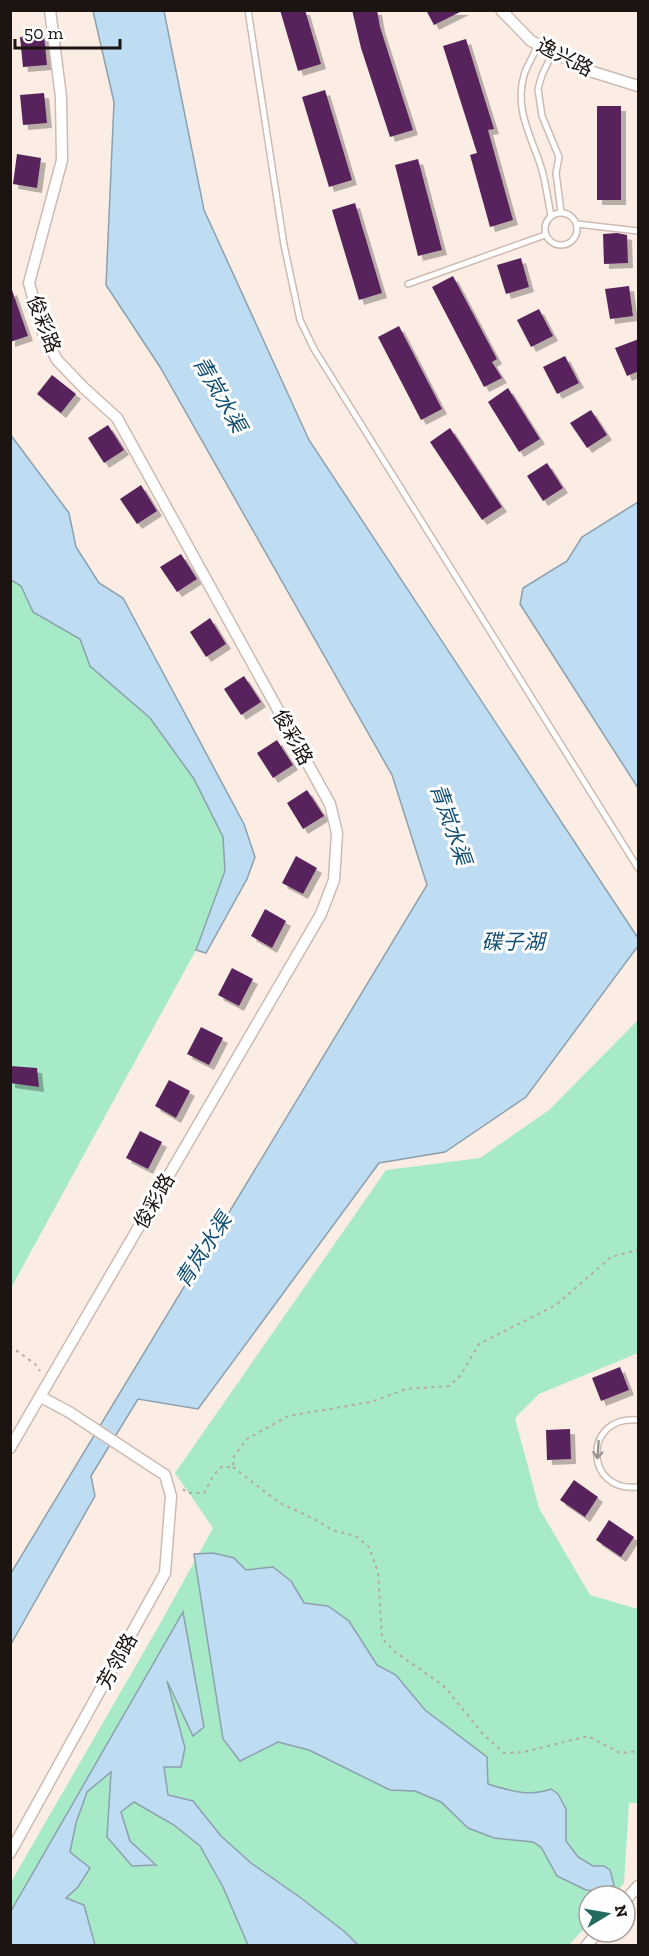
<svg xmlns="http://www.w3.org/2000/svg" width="649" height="1956" font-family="'Zilla Slab','Noto Sans SC',serif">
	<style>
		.green { fill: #a7eac8 }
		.water { fill: #bedcf2; stroke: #8da0ae; stroke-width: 1.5 }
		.building { fill: #58245c; filter: url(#shadow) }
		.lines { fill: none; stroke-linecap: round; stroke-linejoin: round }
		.lane-casing { stroke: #cdbbb1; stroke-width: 8 }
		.street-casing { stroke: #cdbbb1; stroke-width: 13 }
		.path { stroke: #b6a9a2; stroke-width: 2; stroke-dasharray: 3 4.5; stroke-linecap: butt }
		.lane { stroke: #fff; stroke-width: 5 }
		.street { stroke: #fff; stroke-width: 10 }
		.oneway { stroke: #989594 }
		.labels { text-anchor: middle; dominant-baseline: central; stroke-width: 6; stroke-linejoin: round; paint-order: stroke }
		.street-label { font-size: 20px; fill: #1b1411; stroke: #fefefe }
		.water-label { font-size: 21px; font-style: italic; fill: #124f72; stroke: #fefefe }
	</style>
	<defs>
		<filter id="shadow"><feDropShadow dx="5" dy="5" stdDeviation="0" flood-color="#0004"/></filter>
	</defs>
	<rect width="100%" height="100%" fill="#fcede4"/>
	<g class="green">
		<path d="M 11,580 L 21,586 L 33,612 L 80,639 L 90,666 L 150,718 L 194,779 L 223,837 L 225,871 L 196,950 L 11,1288 Z"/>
		<path d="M 638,1020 L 638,1353 L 539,1394 L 515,1418 L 539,1508 L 590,1595 L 638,1609 L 638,1803 L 629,1803 L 624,1883 L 613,1896 L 589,1896 L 589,1923 L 569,1945 L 11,1946 L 11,1882 L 157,1629 L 213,1528 L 175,1473 L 386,1170 L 480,1158 L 549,1110 Z"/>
	</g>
	<g class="water">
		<path d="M 93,11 L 164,11 L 204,210 L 309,440 L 638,938 L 638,946 L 526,1097 L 445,1152 L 379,1163 L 198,1409 L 138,1399 L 91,1476 L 95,1496 L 11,1644 L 11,1573 L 427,885 L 392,775 L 160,367 L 106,285 L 114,102 Z"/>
		<path d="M 10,434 L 69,513 L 76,547 L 99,583 L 123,598 L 244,824 L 255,857 L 247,879 L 206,953 L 196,950 L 225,871 L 223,837 L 194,779 L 150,718 L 90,666 L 80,639 L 33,612 L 21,586 L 11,580 Z"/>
		<path d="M 638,502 L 638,788 L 520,604 L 523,588 L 567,561 L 582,537 Z"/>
		<path d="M 213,1553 L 234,1558 L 246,1570 L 273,1567 L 291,1581 L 304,1603 L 328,1606 L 349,1621 L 377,1665 L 396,1675 L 425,1710 L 487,1757 L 488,1784 C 511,1791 529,1797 551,1789 L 558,1794 L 566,1809 L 566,1841 L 578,1857 L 593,1866 L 604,1866 L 610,1870 L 614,1885 L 603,1892 L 586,1890 L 557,1876 L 541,1847 L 533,1842 L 494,1838 L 468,1828 L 441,1802 L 415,1791 L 390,1790 L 309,1750 L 278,1742 L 240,1761 L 223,1739 L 194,1554 Z"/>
		<path d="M 183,1612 L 204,1727 L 193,1736 L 167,1681 L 185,1748 L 181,1767 L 164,1767 L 168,1795 L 193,1801 L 221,1836 L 251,1863 L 301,1898 L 345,1932 L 358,1945 L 248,1945 L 223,1887 L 200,1846 L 174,1825 L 134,1802 L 121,1812 L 130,1841 L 156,1865 L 132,1866 L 107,1837 L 111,1772 L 87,1792 L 76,1823 L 70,1852 L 90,1868 L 78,1887 L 66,1898 L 84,1905 L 95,1945 L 11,1945 L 11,1911 Z"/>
	</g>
	<g class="building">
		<path d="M 280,10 L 305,10 L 321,64 L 298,71 Z"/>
		<path d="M 352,10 L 377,10 L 380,27 L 413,130 L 390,137 L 361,48 Z"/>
		<path d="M 426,10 L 464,10 L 434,25 Z"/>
		<path d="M 44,35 L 47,65 L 23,67 L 20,37 Z"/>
		<path d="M 466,39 L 494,129 L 488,130 L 513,220 L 490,227 L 470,155 L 477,153 L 443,46 Z"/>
		<path d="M 325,90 L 352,180 L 329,187 L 302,97 Z"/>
		<path d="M 44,93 L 47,123 L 23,125 L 20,95 Z"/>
		<rect x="597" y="106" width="24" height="94"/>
		<path d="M 17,154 L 41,158 L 37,188 L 13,184 Z"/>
		<path d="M 418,159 L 442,250 L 418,256 L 395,165 Z"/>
		<path d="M 355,203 L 382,293 L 359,300 L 332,210 Z"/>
		<path d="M 617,233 L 627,235 L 628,263 L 604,264 L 603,234 Z"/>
		<path d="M 521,258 L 529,287 L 506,294 L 497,265 Z"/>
		<path d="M 453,276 L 497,359 L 492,362 L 502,378 L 484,387 L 432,287 Z"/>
		<path d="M 629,286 L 633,316 L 610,319 L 605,289 Z"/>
		<path d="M 12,290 L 28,336 L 10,342 L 10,291 Z"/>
		<path d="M 539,309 L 553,336 L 531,347 L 517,320 Z"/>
		<path d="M 399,326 L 442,409 L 421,420 L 378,337 Z"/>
		<path d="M 639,339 L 639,371 L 627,376 L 615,348 Z"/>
		<path d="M 565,356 L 579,383 L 557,394 L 543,367 Z"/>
		<path d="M 52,375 L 76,394 L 61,413 L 37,394 Z"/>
		<path d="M 508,388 L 540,439 L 519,452 L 488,402 Z"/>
		<path d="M 591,410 L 607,435 L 587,448 L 570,423 Z"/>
		<path d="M 108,425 L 124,450 L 104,463 L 88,438 Z"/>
		<path d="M 450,428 L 502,507 L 482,520 L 430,442 Z"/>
		<path d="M 547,463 L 563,488 L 543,501 L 527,476 Z"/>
		<path d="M 141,485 L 157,511 L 137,524 L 120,499 Z"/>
		<path d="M 181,554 L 197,579 L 177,592 L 160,567 Z"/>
		<path d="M 210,618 L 226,644 L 206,657 L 190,632 Z"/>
		<path d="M 244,676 L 261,702 L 241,715 L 224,689 Z"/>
		<path d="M 277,740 L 293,765 L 273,778 L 257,753 Z"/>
		<path d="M 307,790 L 324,816 L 303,829 L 287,803 Z"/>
		<path d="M 296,856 L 317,868 L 303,894 L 282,883 Z"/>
		<path d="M 265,909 L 286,921 L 272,948 L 251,936 Z"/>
		<path d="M 232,968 L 253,979 L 239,1006 L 218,995 Z"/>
		<path d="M 201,1027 L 223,1038 L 209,1065 L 187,1054 Z"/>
		<path d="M 10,1066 L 37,1068 L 39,1087 L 10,1083 Z"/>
		<path d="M 169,1080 L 190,1091 L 176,1118 L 155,1106 Z"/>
		<path d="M 140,1131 L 162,1142 L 148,1169 L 126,1158 Z"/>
		<path d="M 620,1367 L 629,1390 L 601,1401 L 592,1378 Z"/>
		<path d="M 570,1429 L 571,1459 L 547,1460 L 546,1430 Z"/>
		<path d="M 574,1480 L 598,1497 L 585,1517 L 560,1500 Z"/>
		<path d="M 609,1520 L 634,1537 L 621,1557 L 596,1540 Z"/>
	</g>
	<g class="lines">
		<g class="lane-casing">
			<g id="lane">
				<path d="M 248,10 L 284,245 L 300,320 L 314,349 L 638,868"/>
				<path d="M 538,45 C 534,55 527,65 524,75 C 514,111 532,137 542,170 C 546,185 548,200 551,216"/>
				<path d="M 553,52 L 542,75 L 538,89 L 542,116 L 559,157 L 556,173 L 561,212"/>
				<circle cx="561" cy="229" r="16"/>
				<path d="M 577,224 L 638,231"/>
				<path d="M 408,284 L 545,235"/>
				<path d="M 638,1420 C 582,1415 584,1493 638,1487"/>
			</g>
		</g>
		<g class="street-casing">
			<g id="street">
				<path d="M 501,10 L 531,41 L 593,72 L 638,86"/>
				<path d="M 10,1448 L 321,914 L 334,880 L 337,833 L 330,804 L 117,418 L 84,388 L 57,360 L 43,333 L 29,283 L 62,160 L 61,97 L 50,10"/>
				<path d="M 10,1853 L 165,1573 L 171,1496 L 165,1475 L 69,1412 L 41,1397"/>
				<path d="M 625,1901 L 638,1886"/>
				<path d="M 586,1946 L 598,1932"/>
			</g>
		</g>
		<g class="path">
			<path d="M 10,1346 L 35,1364 L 40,1371"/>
			<path d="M 233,1467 L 278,1502 L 316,1520 L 332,1530 L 356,1536 L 369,1547 L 378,1572 L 382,1638 L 395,1652 L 443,1685 L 483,1734 L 504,1753 L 524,1752 L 588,1736 L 620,1753 L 638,1751"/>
			<path d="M 183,1489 L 187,1493 L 204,1493 L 213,1476 L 221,1467 L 233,1467 L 234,1456 L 247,1439 L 288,1416 L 371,1402 L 406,1389 L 449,1386 L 461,1375 L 479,1344 L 556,1305 L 611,1257 L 638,1250"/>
		</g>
		<use href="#lane" class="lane"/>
		<use href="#street" class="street"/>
	</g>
	<defs><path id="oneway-shaft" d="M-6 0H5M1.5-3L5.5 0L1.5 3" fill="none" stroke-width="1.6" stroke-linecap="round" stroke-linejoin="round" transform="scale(1.5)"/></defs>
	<use class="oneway" href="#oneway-shaft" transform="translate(598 1450) rotate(94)"/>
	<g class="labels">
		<g class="street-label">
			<text transform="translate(565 57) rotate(27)">逸兴路</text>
			<text transform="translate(44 324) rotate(69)">俊彩路</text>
			<text transform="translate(293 737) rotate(61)">俊彩路</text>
			<text transform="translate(154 1201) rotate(-60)">俊彩路</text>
			<text transform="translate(117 1661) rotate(-61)">芳邻路</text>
		</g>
		<g class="water-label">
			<text transform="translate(220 394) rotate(60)">青岚水渠</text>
			<text transform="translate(451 824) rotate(71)">青岚水渠</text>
			<text x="513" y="941">碟子湖</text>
			<text transform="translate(203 1250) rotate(-57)">青岚水渠</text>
		</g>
	</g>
	<rect width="649" height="1956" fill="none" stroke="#1b1411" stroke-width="24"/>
	<g transform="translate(607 1914) rotate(79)"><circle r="28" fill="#fefefe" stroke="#a3a09f" stroke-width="1.5"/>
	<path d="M0-4.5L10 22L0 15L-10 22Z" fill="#236a61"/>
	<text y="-9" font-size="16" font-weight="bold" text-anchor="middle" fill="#1b1411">N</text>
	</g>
	<path d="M15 39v9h105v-9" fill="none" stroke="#1b1411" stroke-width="3"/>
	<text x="24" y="39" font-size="18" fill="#1b1411" stroke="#fefefe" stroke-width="4.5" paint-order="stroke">50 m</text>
</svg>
